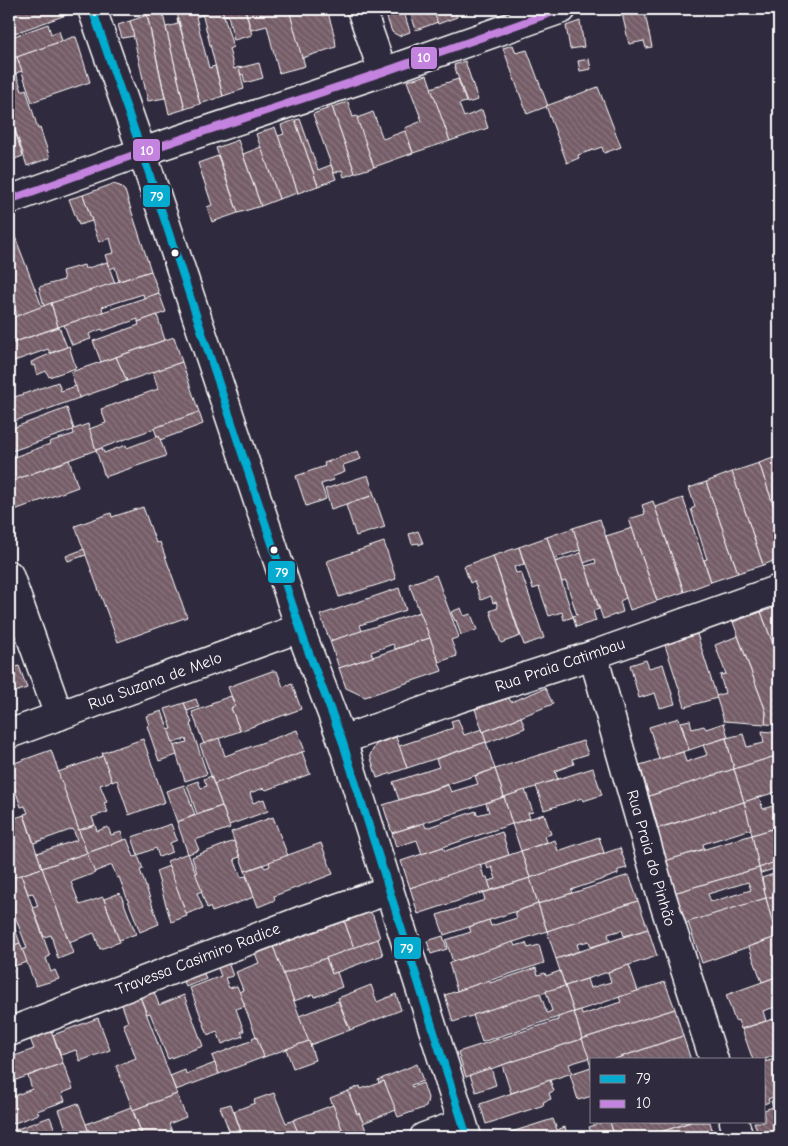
<svg xmlns="http://www.w3.org/2000/svg" width="788" height="1146" font-family="'Comic Neue',sans-serif">
	<style>
		.building { fill: url(#building-back-hatch); stroke: #fff; fill-rule: evenodd }
		.lines { fill: none; stroke-linecap: round; stroke-linejoin: round }
		.street-casing { stroke: #fff; stroke-width: 31 }
		.street { stroke: #2f2a3d; stroke-width: 28 }
		.bus-1-casing { stroke: #2f2a3d; stroke-width: 11 }
		.bus-2-casing { stroke: #2f2a3d; stroke-width: 11 }
		.bus-1 { stroke: #06acd0; stroke-width: 8 }
		.bus-2 { stroke: #c483df; stroke-width: 8 }
		.bus-dot { fill: #fff; stroke: #2f2a3d; stroke-width: 2 }
		.labels { text-anchor: middle; dominant-baseline: central; stroke-width: 4.5; stroke-linejoin: round; paint-order: stroke }
		.street-label { font-size: 16px; fill: #fff; stroke: #2f2a3d }
		.line-badge { stroke: #2f2a3d; stroke-width: 2 }
		.badge-label { font-size: 14px; text-anchor: middle; font-weight: bold; fill: #fff }
	</style>
	<defs>
		<pattern id="building-back-hatch" width="6" height="6" patternUnits="userSpaceOnUse" patternTransform="scale(1.25)"><rect width="6" height="6" fill="#755d67"/><path d="M-1 5l2 2M0 0l6 6M5-1l2 2" fill="none" stroke="#8a757e"/></pattern>
	</defs>
	<rect width="100%" height="100%" fill="#2f2a3d"/>
	<filter id="ink" filterUnits="userSpaceOnUse"><feTurbulence type="fractalNoise" baseFrequency=".02" numOctaves="2"/><feDisplacementMap in="SourceGraphic" scale="10" xChannelSelector="R" yChannelSelector="G"/><feConvolveMatrix kernelMatrix="1 2 1 2 8 2 1 2 1" color-interpolation-filters="sRGB"/></filter>
	<g filter="url(#ink)">
		<g class="building">
			<path d="M 9,9 L 67,9 L 69,14 L 9,35 Z"/>
			<path d="M 176,9 L 201,9 L 203,15 L 196,17 L 209,68 L 215,66 L 223,96 L 200,104 Z"/>
			<path d="M 201,9 L 222,9 L 233,47 L 229,49 L 234,69 L 239,67 L 244,89 L 223,96 Z"/>
			<path d="M 222,9 L 245,9 L 252,35 L 234,40 L 228,15 L 224,16 Z"/>
			<path d="M 245,9 L 289,9 L 305,66 L 279,73 L 267,26 L 251,30 Z"/>
			<path d="M 301,9 L 327,9 L 335,38 L 336,47 L 302,58 L 290,13 Z"/>
			<path d="M 396,9 L 403,9 L 410,32 L 399,36 L 392,32 L 386,15 L 397,11 Z"/>
			<path d="M 403,9 L 433,9 L 438,22 L 416,30 L 410,11 L 404,13 Z"/>
			<path d="M 433,9 L 454,9 L 457,17 L 438,24 Z"/>
			<path d="M 621,9 L 644,9 L 652,47 L 646,48 L 644,41 L 629,44 Z"/>
			<path d="M 162,10 L 185,109 L 169,114 L 147,15 Z"/>
			<path d="M 147,15 L 165,98 L 148,101 L 130,21 Z"/>
			<path d="M 177,19 L 178,19 L 200,104 L 185,109 L 166,27 L 178,24 Z"/>
			<path d="M 130,21 L 134,36 L 122,38 L 118,25 Z"/>
			<path d="M 580,21 L 584,47 L 570,49 L 566,26 Z"/>
			<path d="M 48,24 L 51,34 L 59,31 L 62,41 L 9,60 L 9,38 Z"/>
			<path d="M 73,37 L 76,37 L 90,82 L 32,102 L 17,57 Z"/>
			<path d="M 513,45 L 516,53 L 527,50 L 548,106 L 527,114 L 503,48 Z"/>
			<path d="M 17,57 L 22,71 L 16,73 L 22,91 L 26,89 L 38,129 L 40,128 L 50,158 L 27,166 L 9,111 L 9,60 Z"/>
			<path d="M 589,59 L 591,69 L 580,71 L 578,61 Z"/>
			<path d="M 465,61 L 478,100 L 467,103 L 454,65 Z"/>
			<path d="M 259,63 L 263,78 L 245,83 L 243,74 L 241,75 L 239,68 Z"/>
			<path d="M 427,75 L 450,141 L 413,153 L 405,128 L 422,121 L 407,81 Z"/>
			<path d="M 458,79 L 466,102 L 459,104 L 464,117 L 482,110 L 488,128 L 450,141 L 431,88 Z"/>
			<path d="M 598,87 L 621,147 L 604,153 L 602,147 L 578,155 L 579,158 L 567,163 L 546,106 Z"/>
			<path d="M 348,102 L 353,117 L 357,116 L 374,167 L 355,173 L 332,107 Z"/>
			<path d="M 332,107 L 355,173 L 344,177 L 342,170 L 334,173 L 313,114 Z"/>
			<path d="M 373,112 L 383,139 L 405,131 L 413,153 L 374,167 L 357,118 Z"/>
			<path d="M 10,116 L 23,156 L 9,161 L 9,117 Z"/>
			<path d="M 300,119 L 318,170 L 331,165 L 336,179 L 318,186 L 295,120 Z"/>
			<path d="M 295,120 L 318,186 L 298,193 L 278,136 L 284,134 L 281,125 Z"/>
			<path d="M 275,127 L 298,193 L 279,199 L 256,134 Z"/>
			<path d="M 238,140 L 261,206 L 238,213 L 216,148 Z"/>
			<path d="M 261,147 L 279,199 L 261,206 L 243,154 Z"/>
			<path d="M 218,156 L 238,213 L 212,222 L 207,207 L 212,205 L 198,163 Z"/>
			<path d="M 113,184 L 120,186 L 125,191 L 151,271 L 119,281 L 115,267 L 110,269 L 105,255 L 114,253 L 110,238 L 99,242 L 83,195 Z"/>
			<path d="M 83,195 L 92,221 L 79,225 L 69,199 Z"/>
			<path d="M 9,221 L 42,307 L 18,316 L 13,305 L 16,303 L 9,285 Z"/>
			<path d="M 107,262 L 115,283 L 44,306 L 39,287 L 64,280 L 62,271 L 84,265 L 85,269 Z"/>
			<path d="M 151,271 L 159,293 L 144,298 L 143,294 L 102,307 L 103,312 L 58,327 L 51,303 Z"/>
			<path d="M 159,293 L 166,312 L 138,322 L 138,319 L 103,331 L 102,329 L 89,334 L 91,339 L 72,345 L 64,325 Z"/>
			<path d="M 51,303 L 58,327 L 9,344 L 9,319 Z"/>
			<path d="M 157,315 L 165,340 L 101,362 L 93,341 L 139,325 L 138,322 Z"/>
			<path d="M 59,327 L 67,347 L 50,353 L 48,349 L 9,363 L 9,344 Z"/>
			<path d="M 174,337 L 182,362 L 127,381 L 116,357 Z"/>
			<path d="M 69,346 L 76,368 L 49,377 L 46,371 L 37,375 L 34,365 L 32,366 L 31,362 Z"/>
			<path d="M 116,357 L 127,381 L 79,398 L 71,372 Z"/>
			<path d="M 182,362 L 199,412 L 96,450 L 89,429 L 106,423 L 101,409 L 158,389 L 153,372 Z"/>
			<path d="M 58,382 L 61,391 L 76,386 L 79,398 L 9,423 L 9,399 Z"/>
			<path d="M 67,408 L 74,429 L 73,430 L 9,452 L 9,425 L 10,429 Z"/>
			<path d="M 199,412 L 203,424 L 160,440 L 159,436 L 157,437 L 154,428 Z"/>
			<path d="M 88,424 L 96,450 L 9,482 L 9,452 L 12,451 L 14,457 L 50,444 L 49,442 L 74,434 L 73,430 L 74,429 Z"/>
			<path d="M 159,436 L 166,456 L 105,477 L 96,450 L 102,448 L 104,453 L 126,445 L 127,448 Z"/>
			<path d="M 358,451 L 361,459 L 343,465 L 345,472 L 332,477 L 334,480 L 321,484 L 326,499 L 306,506 L 296,476 L 325,466 L 324,463 Z"/>
			<path d="M 779,456 L 779,522 L 759,463 Z"/>
			<path d="M 69,460 L 78,487 L 9,512 L 9,482 Z"/>
			<path d="M 759,463 L 779,522 L 779,559 L 763,565 L 732,472 Z"/>
			<path d="M 732,472 L 763,565 L 738,573 L 706,482 Z"/>
			<path d="M 368,475 L 374,495 L 331,509 L 325,489 Z"/>
			<path d="M 706,482 L 738,573 L 711,582 L 704,560 L 707,559 L 691,509 L 695,507 L 689,488 Z"/>
			<path d="M 374,495 L 385,527 L 356,536 L 346,505 Z"/>
			<path d="M 683,498 L 711,582 L 684,592 L 655,507 Z"/>
			<path d="M 653,501 L 684,592 L 657,601 L 629,519 L 645,514 L 642,505 Z"/>
			<path d="M 143,507 L 156,543 L 160,542 L 187,617 L 118,642 L 75,526 L 111,513 L 112,517 Z"/>
			<path d="M 600,519 L 626,598 L 620,601 L 623,612 L 603,619 L 585,566 L 596,563 L 595,559 L 584,563 L 573,528 Z"/>
			<path d="M 573,528 L 580,550 L 557,557 L 558,561 L 555,562 L 547,537 Z"/>
			<path d="M 632,528 L 657,601 L 630,610 L 606,536 Z"/>
			<path d="M 418,531 L 423,543 L 419,545 L 419,543 L 412,544 L 409,534 Z"/>
			<path d="M 547,537 L 573,617 L 564,620 L 562,612 L 549,616 L 539,587 L 533,589 L 519,547 Z"/>
			<path d="M 384,542 L 396,579 L 339,597 L 327,561 Z"/>
			<path d="M 519,547 L 524,564 L 514,567 L 516,573 L 521,572 L 544,638 L 524,645 L 493,556 Z"/>
			<path d="M 84,549 L 86,555 L 68,561 L 66,556 Z"/>
			<path d="M 581,553 L 599,609 L 593,611 L 596,621 L 576,627 L 573,616 L 577,615 L 566,581 L 562,582 L 555,562 Z"/>
			<path d="M 493,556 L 520,636 L 501,643 L 490,611 L 498,608 L 496,602 L 493,603 L 491,596 L 481,600 L 474,581 L 470,583 L 464,566 Z"/>
			<path d="M 436,575 L 459,637 L 451,640 L 457,656 L 439,662 L 409,584 Z"/>
			<path d="M 399,588 L 406,610 L 360,625 L 362,631 L 330,641 L 320,615 Z"/>
			<path d="M 777,607 L 779,607 L 779,660 L 761,612 Z"/>
			<path d="M 461,608 L 464,616 L 471,614 L 477,630 L 461,635 L 456,620 L 455,621 L 451,612 Z"/>
			<path d="M 420,612 L 430,638 L 395,649 L 393,644 L 371,652 L 373,657 L 339,668 L 330,641 Z"/>
			<path d="M 761,612 L 779,660 L 779,725 L 765,724 L 766,712 L 733,622 Z"/>
			<path d="M 9,634 L 16,655 L 9,658 Z"/>
			<path d="M 697,634 L 717,698 L 685,707 L 665,645 Z"/>
			<path d="M 738,636 L 766,712 L 765,724 L 724,721 L 716,696 L 725,693 L 720,675 L 726,674 L 715,645 Z"/>
			<path d="M 430,638 L 442,671 L 365,697 L 346,688 L 339,668 Z"/>
			<path d="M 646,660 L 649,668 L 663,664 L 675,704 L 660,708 L 655,693 L 639,698 L 630,665 Z"/>
			<path d="M 19,666 L 27,688 L 9,694 L 9,670 Z"/>
			<path d="M 272,671 L 277,671 L 283,687 L 292,684 L 301,709 L 240,731 L 231,708 L 235,706 L 228,687 Z"/>
			<path d="M 545,688 L 553,704 L 483,732 L 475,709 L 509,698 L 511,702 Z"/>
			<path d="M 231,696 L 235,706 L 231,708 L 240,731 L 204,744 L 192,712 L 212,705 L 211,703 Z"/>
			<path d="M 196,699 L 199,707 L 187,711 L 184,703 Z"/>
			<path d="M 184,703 L 192,723 L 190,724 L 207,774 L 185,781 L 174,746 L 187,742 L 186,739 L 173,743 L 168,730 L 172,729 L 165,709 Z"/>
			<path d="M 162,711 L 177,755 L 159,761 L 147,726 L 149,725 L 146,716 Z"/>
			<path d="M 521,717 L 525,728 L 486,743 L 483,732 Z"/>
			<path d="M 679,718 L 689,750 L 659,759 L 649,727 Z"/>
			<path d="M 458,719 L 464,735 L 482,729 L 486,742 L 407,768 L 399,746 L 453,728 L 451,721 Z"/>
			<path d="M 690,720 L 692,729 L 704,726 L 706,729 L 724,723 L 728,737 L 689,750 L 681,722 Z"/>
			<path d="M 779,726 L 779,755 L 734,769 L 726,738 L 743,734 L 747,747 L 764,743 L 762,731 L 778,733 Z"/>
			<path d="M 297,730 L 305,751 L 214,784 L 200,745 L 219,738 L 225,756 Z"/>
			<path d="M 396,737 L 407,768 L 377,778 L 370,755 L 376,744 Z"/>
			<path d="M 726,738 L 734,769 L 649,796 L 640,765 L 683,752 L 686,762 L 707,755 L 703,745 Z"/>
			<path d="M 143,739 L 165,802 L 129,815 L 117,780 L 112,782 L 102,753 Z"/>
			<path d="M 583,741 L 588,754 L 572,759 L 574,764 L 555,771 L 558,780 L 504,797 L 495,769 Z"/>
			<path d="M 486,742 L 495,769 L 399,800 L 393,782 L 439,767 L 436,759 Z"/>
			<path d="M 51,750 L 87,853 L 42,868 L 37,853 L 77,840 L 73,829 L 34,843 L 24,814 L 28,813 L 25,806 L 21,807 L 9,772 L 9,765 Z"/>
			<path d="M 302,752 L 310,774 L 266,790 L 264,788 L 250,793 L 253,803 L 264,799 L 268,811 L 229,825 L 214,784 Z"/>
			<path d="M 779,755 L 779,791 L 744,802 L 734,769 Z"/>
			<path d="M 103,756 L 112,781 L 100,785 L 107,802 L 104,803 L 108,812 L 92,817 L 95,825 L 79,830 L 58,772 Z"/>
			<path d="M 593,768 L 602,795 L 583,801 L 582,798 L 544,810 L 536,786 Z"/>
			<path d="M 495,769 L 504,797 L 392,833 L 383,805 L 448,785 L 451,792 L 478,784 L 475,776 Z"/>
			<path d="M 734,769 L 744,802 L 658,828 L 649,796 Z"/>
			<path d="M 211,776 L 222,806 L 197,814 L 187,785 L 198,781 L 201,788 L 207,786 L 204,779 Z"/>
			<path d="M 184,785 L 195,815 L 177,822 L 166,791 Z"/>
			<path d="M 525,790 L 533,812 L 528,813 L 530,818 L 512,824 L 504,797 Z"/>
			<path d="M 504,797 L 512,824 L 422,854 L 417,840 L 396,847 L 392,833 L 424,823 L 426,828 L 476,811 L 477,815 L 489,812 L 486,803 Z"/>
			<path d="M 759,797 L 763,809 L 779,804 L 779,827 L 752,835 L 744,802 Z"/>
			<path d="M 744,802 L 751,829 L 703,844 L 704,849 L 666,861 L 656,829 Z"/>
			<path d="M 222,806 L 230,828 L 195,840 L 199,850 L 188,854 L 177,822 Z"/>
			<path d="M 544,814 L 551,834 L 545,836 L 547,842 L 521,851 L 512,824 Z"/>
			<path d="M 24,815 L 42,868 L 9,879 L 9,820 Z"/>
			<path d="M 273,817 L 288,856 L 245,871 L 231,832 Z"/>
			<path d="M 171,824 L 177,840 L 170,843 L 172,852 L 159,857 L 156,848 L 138,855 L 132,837 Z"/>
			<path d="M 95,825 L 97,831 L 108,827 L 111,835 L 121,832 L 124,840 L 87,853 L 79,830 Z"/>
			<path d="M 779,827 L 779,861 L 759,868 L 752,835 Z"/>
			<path d="M 502,832 L 509,855 L 410,888 L 401,861 L 443,847 L 445,851 Z"/>
			<path d="M 752,835 L 759,868 L 674,893 L 665,861 Z"/>
			<path d="M 599,837 L 604,853 L 530,878 L 521,851 L 555,840 L 558,851 Z"/>
			<path d="M 127,839 L 134,857 L 138,856 L 143,869 L 140,870 L 159,924 L 140,932 L 119,877 L 117,878 L 112,865 L 94,872 L 87,853 Z"/>
			<path d="M 234,841 L 240,857 L 234,859 L 241,877 L 246,876 L 254,897 L 212,912 L 210,907 L 207,908 L 195,874 L 197,873 L 192,857 Z"/>
			<path d="M 321,843 L 333,874 L 274,896 L 275,900 L 258,907 L 245,871 L 263,865 L 265,868 L 270,866 L 269,862 Z"/>
			<path d="M 620,848 L 627,868 L 618,870 L 618,874 L 571,890 L 572,893 L 538,904 L 530,878 Z"/>
			<path d="M 521,851 L 530,878 L 491,890 L 488,881 L 496,879 L 492,867 L 488,869 L 486,863 Z"/>
			<path d="M 87,853 L 95,873 L 71,882 L 80,905 L 103,897 L 120,942 L 100,949 L 94,933 L 69,942 L 42,868 Z"/>
			<path d="M 188,853 L 202,891 L 197,893 L 203,908 L 186,914 L 167,861 Z"/>
			<path d="M 775,862 L 777,868 L 761,873 L 759,868 Z"/>
			<path d="M 480,864 L 484,877 L 487,877 L 491,890 L 418,914 L 410,888 Z"/>
			<path d="M 169,866 L 187,916 L 171,922 L 156,871 Z"/>
			<path d="M 42,868 L 73,953 L 58,959 L 51,935 L 44,937 L 33,908 L 38,906 L 33,893 L 28,894 L 21,875 Z"/>
			<path d="M 759,868 L 766,898 L 684,924 L 674,893 ZM 748,882 L 751,890 L 711,902 L 708,894 Z"/>
			<path d="M 779,872 L 779,895 L 766,898 L 762,878 Z"/>
			<path d="M 21,875 L 50,956 L 46,958 L 51,972 L 55,970 L 59,979 L 36,986 L 22,950 L 27,948 L 9,900 L 9,879 Z"/>
			<path d="M 629,875 L 638,901 L 547,931 L 538,904 Z"/>
			<path d="M 530,878 L 538,904 L 444,935 L 437,915 L 485,900 L 483,893 Z"/>
			<path d="M 120,893 L 136,934 L 119,940 L 104,899 Z"/>
			<path d="M 779,895 L 779,936 L 776,937 L 766,898 Z"/>
			<path d="M 766,898 L 776,937 L 702,963 L 688,922 Z"/>
			<path d="M 638,901 L 648,929 L 624,936 L 622,930 L 608,934 L 610,941 L 591,947 L 589,941 L 577,944 L 579,951 L 556,959 L 547,931 Z"/>
			<path d="M 538,904 L 547,931 L 453,962 L 446,940 L 471,932 L 469,927 L 489,920 L 491,926 L 517,918 L 515,912 Z"/>
			<path d="M 368,909 L 373,916 L 380,938 L 354,948 L 342,915 Z"/>
			<path d="M 9,912 L 20,943 L 9,947 Z"/>
			<path d="M 342,915 L 354,948 L 283,974 L 271,941 L 284,936 L 287,942 L 293,939 L 291,934 Z"/>
			<path d="M 648,929 L 657,956 L 565,986 L 556,959 Z"/>
			<path d="M 443,936 L 447,949 L 431,954 L 427,941 Z"/>
			<path d="M 776,937 L 779,949 L 779,976 L 762,982 L 749,947 Z"/>
			<path d="M 378,939 L 383,955 L 332,974 L 326,958 Z"/>
			<path d="M 271,941 L 309,1041 L 264,1057 L 239,992 L 243,990 L 236,972 L 259,963 L 253,948 Z"/>
			<path d="M 513,942 L 515,946 L 526,943 L 528,948 L 539,945 L 544,963 L 457,991 L 449,963 Z"/>
			<path d="M 20,943 L 27,962 L 11,967 L 13,971 L 9,972 L 9,947 Z"/>
			<path d="M 226,957 L 233,976 L 225,978 L 229,988 L 237,986 L 245,1006 L 236,1009 L 244,1031 L 241,1031 L 243,1036 L 222,1044 L 217,1031 L 208,1035 L 190,988 L 221,976 L 215,961 Z"/>
			<path d="M 326,958 L 332,974 L 337,972 L 342,987 L 315,997 L 314,994 L 294,1001 L 283,974 Z"/>
			<path d="M 629,965 L 638,991 L 574,1012 L 565,986 L 587,979 L 590,988 L 611,982 L 608,972 Z"/>
			<path d="M 201,966 L 206,979 L 186,987 L 181,973 Z"/>
			<path d="M 536,968 L 538,975 L 545,973 L 546,976 L 560,971 L 565,986 L 453,1022 L 445,995 L 490,980 L 490,983 Z"/>
			<path d="M 779,976 L 779,1010 L 778,1006 L 763,1011 L 766,1021 L 741,1029 L 738,1020 L 735,1021 L 726,995 Z"/>
			<path d="M 665,982 L 675,1009 L 582,1039 L 574,1012 L 581,1010 L 582,1015 L 621,1002 L 619,997 Z"/>
			<path d="M 151,984 L 159,1005 L 184,995 L 203,1046 L 168,1059 L 150,1013 L 147,1014 L 137,989 Z"/>
			<path d="M 371,985 L 377,1002 L 396,994 L 401,1010 L 350,1030 L 338,998 Z"/>
			<path d="M 565,986 L 574,1012 L 482,1042 L 473,1015 L 540,993 L 547,1013 L 552,1011 L 546,991 Z"/>
			<path d="M 137,989 L 177,1094 L 133,1110 L 116,1066 L 136,1058 L 123,1024 L 128,1022 L 119,996 Z"/>
			<path d="M 338,1001 L 350,1030 L 310,1045 L 299,1016 Z"/>
			<path d="M 675,1009 L 683,1036 L 612,1060 L 592,1060 L 591,1067 L 582,1039 Z"/>
			<path d="M 574,1012 L 582,1039 L 466,1077 L 458,1052 L 558,1020 L 558,1017 Z"/>
			<path d="M 98,1018 L 110,1050 L 80,1061 L 76,1050 L 61,1055 L 53,1035 Z"/>
			<path d="M 773,1019 L 779,1039 L 779,1054 L 765,1059 L 766,1062 L 764,1062 L 764,1060 L 753,1060 L 742,1029 Z"/>
			<path d="M 48,1022 L 63,1063 L 16,1080 L 9,1058 L 34,1049 L 28,1033 Z"/>
			<path d="M 256,1036 L 264,1057 L 219,1074 L 212,1056 L 253,1040 L 252,1038 Z"/>
			<path d="M 683,1036 L 691,1060 L 612,1060 Z"/>
			<path d="M 582,1039 L 589,1058 L 569,1064 L 572,1073 L 511,1093 L 502,1065 Z"/>
			<path d="M 309,1041 L 315,1060 L 293,1068 L 286,1049 Z"/>
			<path d="M 779,1058 L 779,1095 L 768,1099 L 769,1102 L 764,1104 L 764,1062 Z"/>
			<path d="M 63,1063 L 73,1089 L 62,1093 L 65,1101 L 37,1111 L 39,1114 L 9,1125 L 9,1098 L 32,1089 L 28,1076 Z"/>
			<path d="M 215,1063 L 219,1074 L 176,1090 L 170,1076 L 185,1070 L 186,1074 Z"/>
			<path d="M 417,1064 L 423,1081 L 411,1085 L 412,1087 L 423,1083 L 428,1098 L 426,1107 L 398,1117 L 384,1081 L 379,1083 L 378,1080 Z"/>
			<path d="M 591,1067 L 592,1096 L 578,1100 L 570,1074 Z"/>
			<path d="M 491,1068 L 496,1085 L 476,1092 L 470,1075 Z"/>
			<path d="M 550,1080 L 554,1091 L 549,1093 L 551,1099 L 543,1102 L 544,1105 L 486,1124 L 480,1104 Z"/>
			<path d="M 384,1081 L 396,1110 L 363,1123 L 359,1113 L 357,1114 L 348,1091 L 360,1086 L 361,1089 L 369,1086 L 369,1087 Z"/>
			<path d="M 348,1091 L 357,1114 L 359,1113 L 366,1130 L 345,1137 L 330,1098 Z"/>
			<path d="M 274,1093 L 286,1123 L 294,1120 L 300,1137 L 243,1137 L 234,1111 L 255,1103 L 254,1100 Z"/>
			<path d="M 177,1094 L 186,1117 L 169,1124 L 173,1134 L 165,1137 L 143,1137 L 133,1110 Z"/>
			<path d="M 779,1099 L 779,1129 L 759,1136 L 754,1122 L 764,1122 L 764,1110 L 773,1107 L 771,1101 Z"/>
			<path d="M 78,1103 L 91,1137 L 9,1137 L 9,1132 L 50,1117 L 57,1135 L 67,1131 L 59,1110 Z"/>
			<path d="M 231,1104 L 240,1129 L 230,1133 L 220,1107 Z"/>
			<path d="M 333,1105 L 345,1137 L 300,1137 L 293,1120 Z"/>
			<path d="M 131,1107 L 141,1132 L 129,1137 L 121,1137 L 120,1135 L 114,1137 L 91,1137 L 86,1124 Z"/>
			<path d="M 553,1119 L 557,1130 L 565,1127 L 567,1134 L 556,1137 L 503,1137 L 502,1135 Z"/>
			<path d="M 603,1122 L 610,1122 L 615,1137 L 592,1137 L 589,1127 Z"/>
			<path d="M 610,1122 L 691,1122 L 646,1137 L 615,1137 Z"/>
			<path d="M 691,1122 L 710,1122 L 714,1137 L 646,1137 Z"/>
		</g>
		<g class="lines">
			<g class="street-casing">
				<g id="street">
					<path d="M 92,9 L 142,152 L 304,640 L 342,740 L 467,1137"/>
					<path d="M 361,9 L 383,72"/>
					<path d="M 9,200 L 142,152 L 383,72 L 562,9"/>
					<path d="M 9,575 L 59,716"/>
					<path d="M 593,655 L 660,891 L 714,1060"/>
					<path d="M 9,734 L 300,628"/>
					<path d="M 342,740 L 457,699 L 593,655 L 779,589"/>
					<path d="M 9,1032 L 300,921 L 389,890"/>
					<path d="M 734,1122 L 739,1137"/>
					<path d="M 424,1137 L 462,1123"/>
				</g>
			</g>
			<use href="#street" class="street"/>
			<g class="bus-1-casing">
				<path id="bus-1" d="M 92,9 L 142,152 L 304,640 L 342,740 L 467,1137"/>
			</g>
			<g class="bus-2-casing">
				<path id="bus-2" d="M 9,200 L 142,152 L 383,72 L 562,9"/>
			</g>
			<use href="#bus-1" class="bus-1"/>
			<use href="#bus-2" class="bus-2"/>
		</g>
	</g>
	<g class="bus-dot">
		<circle cx="175" cy="253" r="4.5"/>
		<circle cx="274" cy="550" r="4.5"/>
	</g>
	<g class="labels">
		<g class="street-label">
			<text transform="translate(560 665) rotate(-19)">Rua Praia Catimbau</text>
			<text transform="translate(155 681) rotate(-20)">Rua Suzana de Melo</text>
			<text transform="translate(651 858) rotate(74)">Rua Praia do Pinhão</text>
			<text transform="translate(198 959) rotate(-21)">Travessa Casimiro Radice</text>
		</g>
	</g>
	<g class="line-badge">
		<rect x="410" y="46" width="28" height="24" rx="5" fill="#c483df"/>
		<rect x="132" y="138" width="29" height="24" rx="5" fill="#c483df"/>
		<rect x="142" y="184" width="29" height="24" rx="5" fill="#06acd0"/>
		<rect x="267" y="560" width="29" height="24" rx="5" fill="#06acd0"/>
		<rect x="393" y="936" width="29" height="24" rx="5" fill="#06acd0"/>
	</g>
	<g class="badge-label">
		<text x="424" y="62">10</text>
		<text x="147" y="155">10</text>
		<text x="157" y="201">79</text>
		<text x="282" y="577">79</text>
		<text x="407" y="953">79</text>
	</g>
	<rect width="788" height="1146" fill="none" stroke="#2f2a3d" stroke-width="30"/>
	<rect x="15" y="15" width="758" height="1116" fill="none" stroke="#fff" stroke-width="2" filter="url(#ink)"/>
	<rect x="590" y="1058" width="175" height="65" fill="#2f2a3d" stroke="#827f8b"/>
	<rect x="600" y="1075" width="25" height="8" fill="#06acd0" stroke="#827f8b"/>
	<text x="636" y="1084" font-size="15" fill="#ffffff">79</text>
	<rect x="600" y="1100" width="25" height="8" fill="#c483df" stroke="#827f8b"/>
	<text x="636" y="1108" font-size="15" fill="#ffffff">10</text>
</svg>
